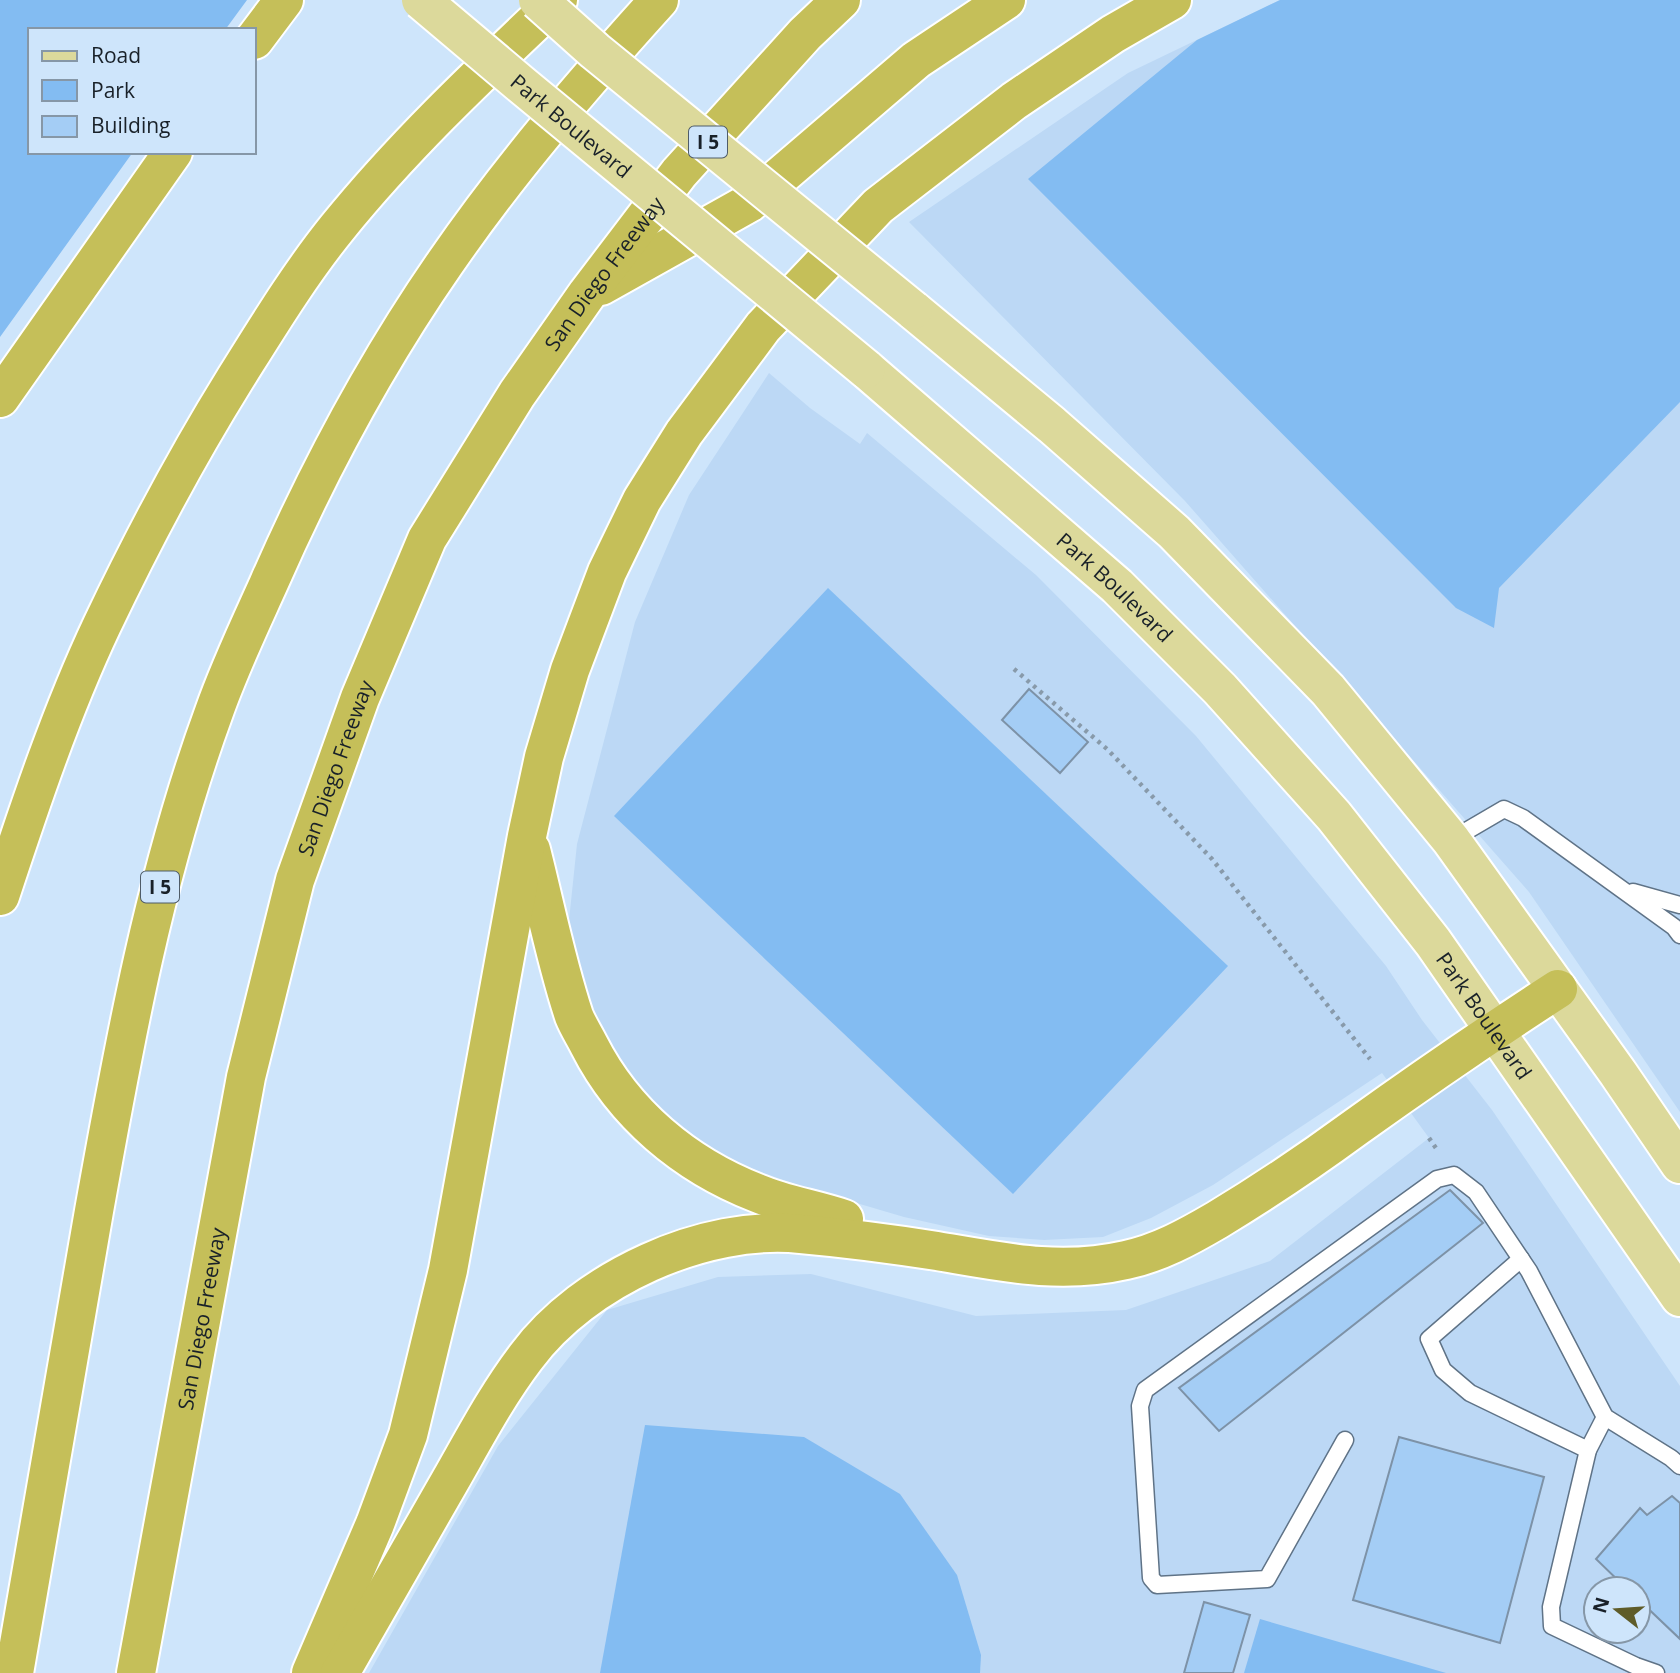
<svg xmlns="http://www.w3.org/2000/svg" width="1680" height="1673" font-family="'Open Sans',sans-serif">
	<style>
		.built { fill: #bcd8f5; fill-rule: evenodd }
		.green { fill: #83bcf2 }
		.building { fill: #a4cdf5; stroke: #7d92a7; stroke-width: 2 }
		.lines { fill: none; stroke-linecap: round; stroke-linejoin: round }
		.lane-casing { stroke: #5f7387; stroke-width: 19 }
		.primary-casing { stroke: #fff; stroke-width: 42 }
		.highway-casing { stroke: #fff; stroke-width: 42 }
		.path { stroke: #889aaa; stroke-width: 4.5; stroke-dasharray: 3.5 5; stroke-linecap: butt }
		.lane { stroke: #fff; stroke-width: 16 }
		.primary { stroke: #dcd99b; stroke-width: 38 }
		.highway { stroke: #c5bf59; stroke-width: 38 }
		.primary-bridge-casing { stroke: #fff; stroke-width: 42; stroke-linecap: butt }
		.primary-bridge { stroke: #dcd99b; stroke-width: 38 }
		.labels { text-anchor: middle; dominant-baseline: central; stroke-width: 5; stroke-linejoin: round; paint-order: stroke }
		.shield { fill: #cee5fb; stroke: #4f5c68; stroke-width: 2 }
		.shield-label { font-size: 19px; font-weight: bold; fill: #192129 }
		.street-label { font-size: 21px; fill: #192129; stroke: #cee5fb }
	</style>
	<rect width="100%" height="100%" fill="#cee5fb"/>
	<g class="built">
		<path d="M 1280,0 L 1680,0 L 1680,1112 L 1529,892 L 1185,501 L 909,222 L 1128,73 Z"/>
		<path d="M 769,373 L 810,408 L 860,444 L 867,433 L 1036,575 L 1196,736 L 1386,966 L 1422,1020 L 1492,1110 L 1680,1386 L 1680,1673 L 369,1673 L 498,1446 L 607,1310 L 718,1277 L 811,1274 L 976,1316 L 1126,1310 L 1270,1261 L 1429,1138 L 1382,1073 L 1213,1185 L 1151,1218 L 1103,1237 L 1044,1240 L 989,1236 L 904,1217 L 809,1189 L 724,1159 L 648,1099 L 603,1035 L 566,949 L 577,844 L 635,622 L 689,495 ZM 1596,1589 L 1638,1589 L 1638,1631 L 1596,1631 Z"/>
	</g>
	<g class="green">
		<path d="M 0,0 L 247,0 L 225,30 L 30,30 L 30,152 L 133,152 L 0,337 Z"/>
		<path d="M 1280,0 L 1680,0 L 1680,402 L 1499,588 L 1494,628 L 1456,608 L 1028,179 L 1197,40 Z"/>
		<path d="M 828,588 L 1228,966 L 1013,1194 L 614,816 Z"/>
		<path d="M 645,1425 L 804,1437 L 900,1494 L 957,1575 L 981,1655 L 980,1673 L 600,1673 Z"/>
		<path d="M 1260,1619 L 1446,1673 L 1244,1673 Z"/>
	</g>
	<g class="building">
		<path d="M 1029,689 L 1088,742 L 1060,773 L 1002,720 Z"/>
		<path d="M 1450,1190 L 1483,1223 L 1219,1431 L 1179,1388 Z"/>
		<path d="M 1399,1437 L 1544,1477 L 1500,1643 L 1353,1600 Z"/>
		<path d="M 1672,1496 L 1680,1503 L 1680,1639 L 1638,1599 L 1638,1589 L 1627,1589 L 1596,1559 L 1640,1508 L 1647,1515 Z"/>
		<path d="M 1204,1602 L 1250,1615 L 1233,1673 L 1184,1673 Z"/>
	</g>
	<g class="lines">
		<g class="lane-casing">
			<g id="lane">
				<path d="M 1451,840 L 1504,809 L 1523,818 L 1674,927 L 1680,935"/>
				<path d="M 1633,892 L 1680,905"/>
				<path d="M 1521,1259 L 1429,1339 L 1443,1370 L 1470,1393 L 1588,1450"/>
				<path d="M 1605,1417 L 1588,1450 L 1551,1607 L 1552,1626 L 1636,1666 L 1656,1673"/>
				<path d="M 1345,1440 L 1267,1579 L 1157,1585 L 1151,1578 L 1140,1406 L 1145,1390 L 1437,1179 L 1454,1175 L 1476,1192 L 1529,1271 L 1605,1417 L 1671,1458 L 1680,1466"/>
			</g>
		</g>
		<g class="primary-casing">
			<g id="primary">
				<path d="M 913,310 L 1052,425 L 1174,532 L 1328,690 L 1451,840 L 1618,1073 L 1680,1164"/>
				<path id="s1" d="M 866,369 L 1117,586 L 1220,689 L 1334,816 L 1433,942 L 1680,1297"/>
			</g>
		</g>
		<g class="highway-casing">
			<g id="highway">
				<path d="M 254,40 L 284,0"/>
				<path d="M 601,286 L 749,203 L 916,60 L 1006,0"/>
				<path d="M 0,398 L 173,152"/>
				<path d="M 531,850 C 545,905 556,962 574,1016 C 578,1026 584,1035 589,1045 C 624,1114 685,1165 757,1193 C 785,1205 815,1209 844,1219"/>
				<path d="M 0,896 C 30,805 61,712 102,625 C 142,541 186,458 235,379 C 267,328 299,275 337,228 C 404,145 481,73 558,0"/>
				<path d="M 14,1673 C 41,1519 67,1365 94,1211 C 124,1043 155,873 214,712 C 229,669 249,627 268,585 C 317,473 375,364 445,263 C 509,170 583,84 659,0"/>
				<path id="s2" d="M 136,1673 L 246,1077 L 295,880 L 360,698 L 427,539 L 517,394 L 587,294 L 679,173 L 805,34 L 841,0"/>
				<path d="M 311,1673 L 375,1524 L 408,1435 L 448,1270 L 527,836 L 544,757 L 570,670 L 607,572 L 642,500 L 684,433 L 763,327 L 878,206 L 1014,101 L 1113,34 L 1172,0"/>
				<path d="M 340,1673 C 377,1609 414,1545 450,1481 C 474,1439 497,1395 526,1357 C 584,1279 704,1224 801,1234 C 846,1238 892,1244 937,1251 C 1002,1262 1060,1275 1126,1260 C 1159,1253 1188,1237 1217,1220 C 1265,1191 1311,1160 1356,1127 C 1423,1079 1490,1033 1558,989"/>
			</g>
		</g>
		<g class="path">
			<path d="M 1014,669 L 1107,749 L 1212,859 L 1370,1059"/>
			<path d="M 1429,1138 L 1438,1151"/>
		</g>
		<use href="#lane" class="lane"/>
		<use href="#primary" class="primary"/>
		<use href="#highway" class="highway"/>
		<g class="primary-bridge-casing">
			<g id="primary-bridge">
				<path id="s3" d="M 421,0 L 523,86 L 866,369"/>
				<path d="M 538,0 L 595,51 L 913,310"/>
			</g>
		</g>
		<use href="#primary-bridge" class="primary-bridge"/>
	</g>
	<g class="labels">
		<g class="shield">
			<rect x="689" y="126.5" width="38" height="31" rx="5"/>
			<rect x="141" y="871.5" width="38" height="31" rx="5"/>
		</g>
		<g class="shield-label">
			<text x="708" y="142">I 5</text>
			<text x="160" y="887">I 5</text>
		</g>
		<g class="street-label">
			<text stroke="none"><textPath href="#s3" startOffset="196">Park Boulevard</textPath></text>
			<text stroke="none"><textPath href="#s2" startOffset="1494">San Diego Freeway</textPath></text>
			<text stroke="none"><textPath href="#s1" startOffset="331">Park Boulevard</textPath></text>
			<text stroke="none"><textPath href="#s2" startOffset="928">San Diego Freeway</textPath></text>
			<text stroke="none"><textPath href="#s1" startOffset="898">Park Boulevard</textPath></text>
			<text stroke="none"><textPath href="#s2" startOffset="360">San Diego Freeway</textPath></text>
		</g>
	</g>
	<rect x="28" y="28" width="228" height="126" fill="#cee5fb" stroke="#8697a7" stroke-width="2"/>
	<rect x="42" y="51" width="35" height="10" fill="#dcd99b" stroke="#8697a7" stroke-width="2"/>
	<text x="91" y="63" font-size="21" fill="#192129">Road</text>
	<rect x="42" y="80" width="35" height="21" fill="#83bcf2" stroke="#8697a7" stroke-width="2"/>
	<text x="91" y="98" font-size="21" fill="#192129">Park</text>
	<rect x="42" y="116" width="35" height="21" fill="#a4cdf5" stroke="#8697a7" stroke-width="2"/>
	<text x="91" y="133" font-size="21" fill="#192129">Building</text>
	<g transform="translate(1617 1610) rotate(287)"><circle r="33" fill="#cee5fb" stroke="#8697a7" stroke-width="2"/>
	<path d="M0-5L12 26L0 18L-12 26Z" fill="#5f5c29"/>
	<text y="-10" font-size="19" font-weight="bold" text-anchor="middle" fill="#192129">N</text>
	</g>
</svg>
